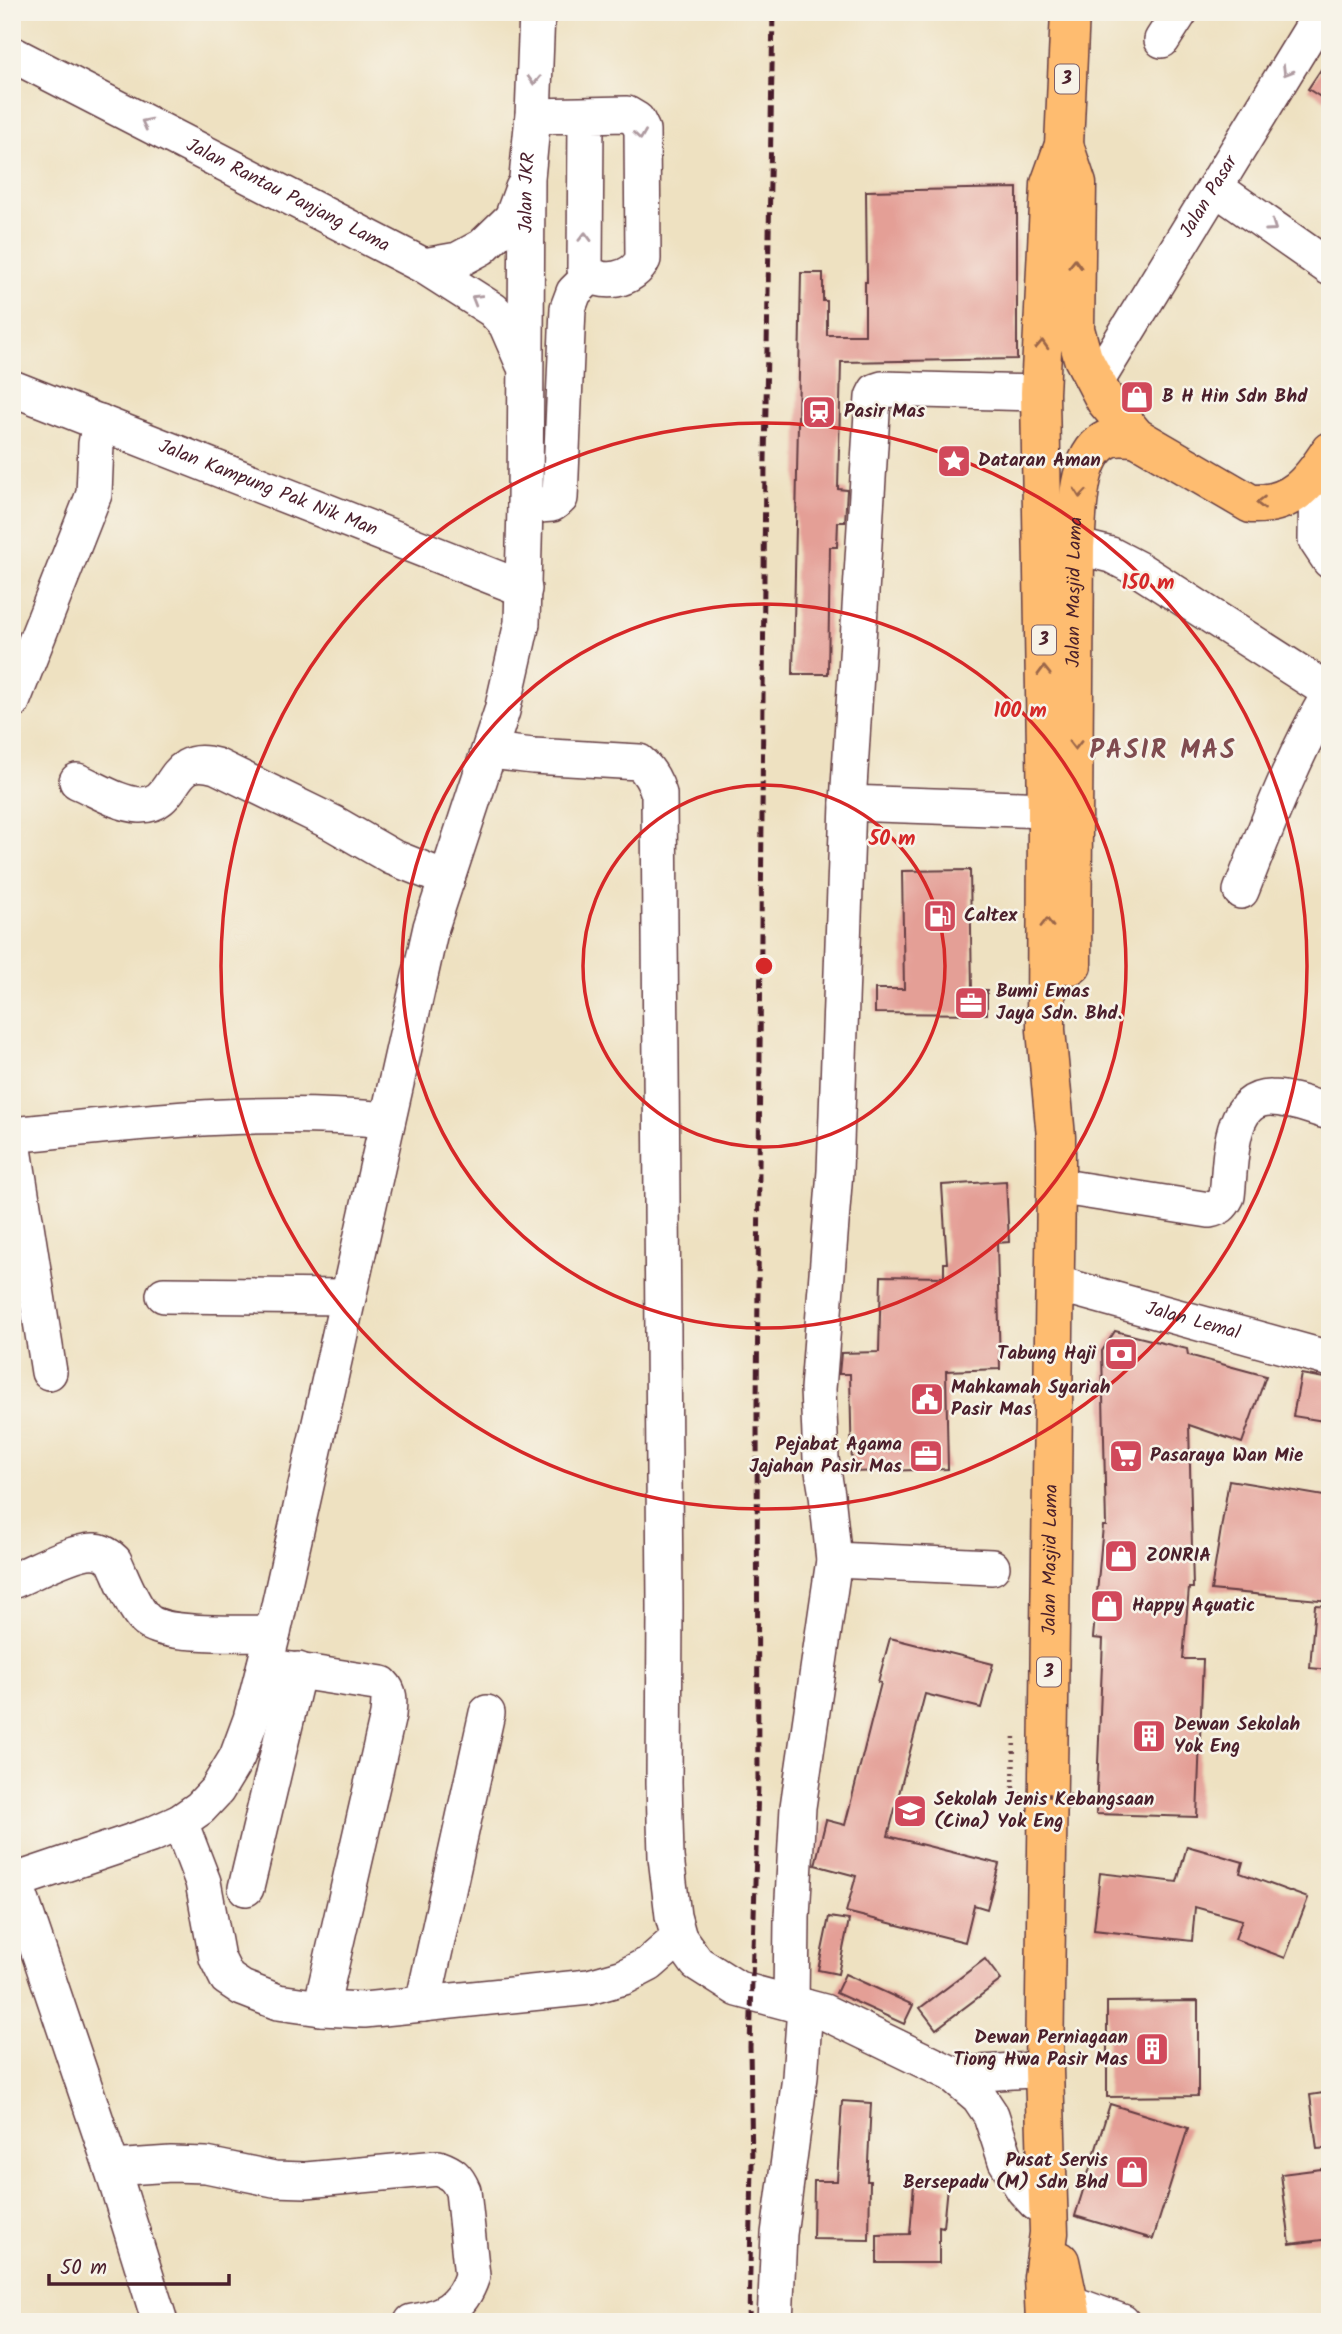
<svg xmlns="http://www.w3.org/2000/svg" width="1342" height="2334" font-family="Kalam,sans-serif">
	<style>
		.building { fill: #e49f96 }
		.lines { fill: none; stroke-linecap: round; stroke-linejoin: round }
		.minor-casing { stroke: #633c42; stroke-width: 38 }
		.highway-casing { stroke: #633c42; stroke-width: 41 }
		.path { stroke: #633c42; stroke-width: 4.5; stroke-dasharray: 2 5; stroke-linecap: butt }
		.minor { stroke: #fff; stroke-width: 35 }
		.highway { stroke: #febc70; stroke-width: 38 }
		.rail { stroke: #4a1f2b; stroke-width: 5; stroke-dasharray: 10 5; stroke-linecap: butt }
		.path-bridge { stroke: #633c42; stroke-width: 4.5; stroke-dasharray: 2 5; stroke-linecap: butt }
		.oneway { stroke: #ae9aa0 }
		.oneway2 { stroke: #9b664a }
		.ring { fill: none; stroke: #d62828; stroke-width: 3.5 }
		.labels { text-anchor: middle; dominant-baseline: central; stroke-width: 5; stroke-linejoin: round; paint-order: stroke }
		.shield { fill: #f7f3e8; stroke: #7e5f64; stroke-width: 2 }
		.shield-label { font-size: 18px; font-weight: bold; fill: #4a1f2b }
		.street-label { font-size: 19px; fill: #4a1f2b; stroke: #f7f3e8 }
		.poi-label { font-size: 19px; font-weight: bold; fill: #4a1f2b; stroke: #f7f3e8; text-anchor: start }
		.district-label { font-size: 26px; font-weight: bold; letter-spacing: 2px; fill: #804c50; stroke: #f7f3e8 }
		.centre { fill: #d62828; stroke: #f7f3e8; stroke-width: 3.5 }
		.ring-label { font-size: 21px; text-anchor: middle; font-weight: bold; fill: #d62828; stroke: #f7f3e8; stroke-width: 5; stroke-linejoin: round; paint-order: stroke }
	</style>
	<rect width="100%" height="100%" fill="#f7f3e8"/>
	<filter id="ink" filterUnits="userSpaceOnUse"><feTurbulence type="fractalNoise" baseFrequency=".0143" numOctaves="2"/><feDisplacementMap in="SourceGraphic" scale="14" xChannelSelector="R" yChannelSelector="G"/><feConvolveMatrix kernelMatrix="1 2 1 2 8 2 1 2 1" color-interpolation-filters="sRGB"/></filter>
	<filter id="wash" filterUnits="userSpaceOnUse"><feTurbulence type="fractalNoise" baseFrequency=".00686" numOctaves="4" result="noise"/><feDisplacementMap in="SourceGraphic" scale="28" xChannelSelector="R" yChannelSelector="G"/><feGaussianBlur stdDeviation="1.57" result="paint"/><feColorMatrix in="noise" values="0 0 0 0 0 0 0 0 0 0 0 0 0 0 0 0 0 1.4 0 .05"/><feComposite in="paint" operator="in"/></filter>
	<g filter="url(#wash)">
		<rect width="100%" height="100%" fill="#eee1c1"/>
		<g id="blocks">
			<g class="building">
				<path d="M 1330,56 L 1330,103 L 1308,89 Z"/>
				<path d="M 1017,188 L 1017,359 L 841,362 L 838,489 L 847,490 L 845,522 L 838,522 L 837,547 L 830,547 L 828,674 L 793,674 L 801,273 L 823,273 L 823,301 L 827,301 L 827,335 L 865,335 L 865,282 L 867,282 L 866,191 Z"/>
				<path d="M 970,870 L 972,990 L 987,990 L 987,1014 L 875,1013 L 875,989 L 904,989 L 902,871 Z"/>
				<path d="M 1006,1181 L 1009,1242 L 997,1243 L 1000,1369 L 946,1371 L 948,1469 L 852,1472 L 850,1374 L 839,1374 L 841,1353 L 879,1352 L 881,1276 L 944,1277 L 944,1263 L 947,1263 L 942,1185 Z"/>
				<path d="M 1115,1331 L 1187,1349 L 1188,1355 L 1266,1376 L 1242,1443 L 1189,1425 L 1193,1588 L 1189,1588 L 1183,1659 L 1203,1659 L 1197,1817 L 1096,1814 L 1103,1639 L 1093,1638 L 1103,1526 L 1106,1526 L 1102,1351 Z"/>
				<path d="M 1301,1374 L 1330,1379 L 1330,1422 L 1293,1416 Z"/>
				<path d="M 1229,1480 L 1330,1497 L 1330,1601 L 1211,1590 Z"/>
				<path d="M 1315,1605 L 1330,1606 L 1330,1670 L 1310,1668 Z"/>
				<path d="M 890,1638 L 993,1664 L 981,1708 L 925,1694 L 888,1836 L 999,1864 L 987,1909 L 974,1905 L 965,1942 L 846,1912 L 856,1876 L 815,1865 L 826,1820 L 845,1825 L 881,1683 L 878,1682 Z"/>
				<path d="M 1187,1846 L 1243,1862 L 1240,1873 L 1308,1898 L 1285,1958 L 1235,1939 L 1242,1920 L 1195,1907 L 1192,1941 L 1094,1930 L 1100,1873 L 1177,1882 Z"/>
				<path d="M 829,1917 L 849,1920 L 838,1974 L 818,1970 Z"/>
				<path d="M 985,1959 L 1001,1980 L 936,2029 L 920,2008 Z"/>
				<path d="M 845,1974 L 913,2005 L 904,2024 L 836,1993 Z"/>
				<path d="M 1198,2001 L 1198,2096 L 1107,2097 L 1107,2002 Z"/>
				<path d="M 1330,2092 L 1330,2148 L 1317,2149 L 1310,2095 Z"/>
				<path d="M 842,2101 L 871,2103 L 867,2181 L 870,2181 L 869,2240 L 813,2239 L 814,2181 L 837,2181 Z"/>
				<path d="M 1110,2104 L 1188,2128 L 1153,2239 L 1075,2216 Z"/>
				<path d="M 1330,2168 L 1330,2239 L 1290,2244 L 1281,2174 Z"/>
				<path d="M 914,2184 L 947,2186 L 943,2227 L 939,2226 L 939,2263 L 877,2263 L 877,2235 L 910,2234 Z"/>
			</g>
		</g>
	</g>
	<g filter="url(#ink)">
		<use href="#blocks" fill-opacity="0" stroke="#633c42" stroke-width="2"/>
		<g class="lines">
			<g class="minor-casing">
				<g id="minor">
					<path d="M 1162,40 L 1180,12"/>
					<path id="s1" d="M 12,54 L 424,266 L 493,310 L 506,324 L 523,363"/>
					<path d="M 533,116 L 627,114 L 637,120 L 642,130 L 643,259 C 634,280 600,288 585,269 L 586,117"/>
					<path d="M 1216,188 L 1330,268"/>
					<path d="M 424,266 L 458,260 L 482,247 L 512,218 L 523,188"/>
					<path id="s2" d="M 1096,382 L 1322,12"/>
					<path id="s3" d="M 12,388 L 524,589"/>
					<path d="M 1040,393 L 882,389 L 876,391 L 873,397 L 848,803 L 1047,810"/>
					<path d="M 1317,471 L 1316,540 L 1330,561"/>
					<path d="M 525,506 L 552,504 L 560,498 L 568,308 L 574,292 L 590,276"/>
					<path d="M 1075,546 L 1111,555 L 1138,569 L 1330,692"/>
					<path d="M 12,702 L 94,494 L 96,444 L 100,422"/>
					<path d="M 77,781 C 96,789 119,804 140,805 C 179,806 167,751 216,766 L 333,823 L 392,857 L 447,879"/>
					<path d="M 1241,891 C 1268,823 1293,756 1330,693"/>
					<path d="M 12,1135 C 137,1122 261,1108 387,1120"/>
					<path d="M 12,1136 L 49,1372"/>
					<path d="M 1056,1186 L 1209,1210 C 1219,1208 1222,1206 1227,1196 C 1231,1165 1227,1097 1271,1098 C 1290,1098 1311,1107 1330,1112"/>
					<path id="s4" d="M 1054,1283 L 1330,1359"/>
					<path d="M 164,1295 L 348,1297"/>
					<path d="M 834,1560 L 992,1567"/>
					<path d="M 12,1581 C 32,1573 76,1549 95,1551 C 103,1551 109,1556 114,1561 C 122,1578 132,1606 145,1619 C 161,1637 247,1633 273,1633"/>
					<path d="M 265,1666 L 382,1684 C 391,1693 389,1702 388,1715 L 321,2008"/>
					<path d="M 180,1822 L 203,1882 L 217,1958 L 227,1978 L 242,1988 L 278,2002 L 321,2008 L 364,2010 L 589,1987 L 624,1977 L 649,1964 L 679,1938 L 673,1916 L 666,1857 L 664,1783 L 665,1606 L 659,794 C 655,781 650,771 639,762 L 533,756 L 490,751"/>
					<path d="M 15,1881 L 112,2168 L 160,2322"/>
					<path id="s5" d="M 12,1882 L 151,1835 L 180,1822 L 200,1808 L 217,1790 L 237,1757 L 251,1719 L 273,1633 L 431,927 L 502,711 L 522,623 L 525,506 L 527,178 L 533,116 L 537,12"/>
					<path d="M 246,1888 L 298,1670"/>
					<path d="M 679,1938 L 697,1963 L 738,1989 L 824,2012 L 952,2074 L 979,2097 L 991,2115 L 1006,2161 L 1024,2190 L 1036,2203 L 1048,2207"/>
					<path d="M 791,2003 L 792,1917 L 798,1807 L 834,1560 L 827,1495 L 821,1459 L 818,1389 L 835,1171 L 848,803"/>
					<path d="M 423,2004 L 487,1713"/>
					<path d="M 952,2074 C 983,2074 1013,2070 1044,2070"/>
					<path d="M 112,2168 L 171,2164 L 206,2165 L 274,2179 L 306,2180 L 438,2168 C 452,2173 457,2177 463,2191 L 472,2276 C 462,2307 443,2318 412,2322"/>
					<path d="M 1070,2303 L 1122,2322"/>
					<path d="M 775,2322 L 779,2234 L 800,2077 L 805,2007"/>
				</g>
			</g>
			<g class="highway-casing">
				<g id="highway">
					<path d="M 1064,145 L 1077,184 L 1075,329 L 1083,358 L 1105,400 L 1136,437 L 1251,504 C 1292,506 1310,482 1330,451"/>
					<path id="s6" d="M 1072,965 L 1075,546 C 1078,515 1075,454 1108,439 C 1116,435 1128,437 1136,437"/>
					<path d="M 1060,2261 L 1073,2322"/>
					<path id="s7" d="M 1045,2322 L 1043,2277 L 1049,2233 L 1044,2070 L 1056,1186 L 1056,1137 L 1046,1030 L 1047,810 L 1040,393 L 1050,184 L 1064,145 L 1070,12"/>
				</g>
			</g>
			<path class="path" d="M 1013,1795 L 1014,1732"/>
			<use href="#minor" class="minor"/>
			<use href="#highway" class="highway"/>
			<path class="rail" d="M 749,2322 L 752,2164 L 750,2047 L 758,1785 L 757,1407 L 765,461 L 773,12"/>
			<path class="path-bridge" d="M 1013,1795 L 1081,1796"/>
		</g>
		<defs><path id="oneway-chevron" d="M-2-3.5L2.5 0L-2 3.5" fill="none" stroke-width="1.6" stroke-linecap="round" stroke-linejoin="round" transform="scale(1.75)"/></defs>
		<g class="oneway">
			<use href="#oneway-chevron" transform="translate(1287 71) rotate(121)"/>
			<use href="#oneway-chevron" transform="translate(534 80) rotate(92)"/>
			<use href="#oneway-chevron" transform="translate(146 123) rotate(-153)"/>
			<use href="#oneway-chevron" transform="translate(640 135) rotate(82)"/>
			<use href="#oneway-chevron" transform="translate(1272 227) rotate(35)"/>
			<use href="#oneway-chevron" transform="translate(585 237) rotate(-89)"/>
			<use href="#oneway-chevron" transform="translate(476 299) rotate(-149)"/>
		</g>
		<g class="oneway2">
			<use href="#oneway-chevron" transform="translate(1075 264) rotate(-89)"/>
			<use href="#oneway-chevron" transform="translate(1042 345) rotate(-87)"/>
			<use href="#oneway-chevron" transform="translate(1080 493) rotate(96)"/>
			<use href="#oneway-chevron" transform="translate(1261 503) rotate(-180)"/>
			<use href="#oneway-chevron" transform="translate(1044 671) rotate(-91)"/>
			<use href="#oneway-chevron" transform="translate(1075 745) rotate(90)"/>
			<use href="#oneway-chevron" transform="translate(1047 923) rotate(-90)"/>
		</g>
	</g>
	<g class="ring">
		<circle cx="764" cy="966" r="181"/>
		<circle cx="764" cy="966" r="362"/>
		<circle cx="764" cy="966" r="543"/>
	</g>
	<defs>
		<g id="shop-square" transform="scale(1.75)"><rect x="-9" y="-9" width="18" height="18" rx="4" fill="#d1495b" stroke="#f7f3e8"/><path d="M-5-2.5h2.3a2.7 3.5 0 0 1 5.4 0H5L5.5 6h-11ZM-1.5-2.5h3a1.5 2.3 0 0 0-3 0Z" fill="#fff"/></g>
		<g id="station-square" transform="scale(1.75)"><rect x="-9" y="-9" width="18" height="18" rx="4" fill="#d1495b" stroke="#f7f3e8"/><path d="M-3-6H3Q5-6 5-4V2Q5 4 3 4L4.5 6H3L1.5 4h-3L-3 6H-4.5L-3 4Q-5 4-5 2V-4Q-5-6-3-6ZM-3.5-4v3h7v-3ZM-3.5 1v1.5H-2V1ZM2 1v1.5H3.5V1Z" fill="#fff"/></g>
		<g id="sight-square" transform="scale(1.75)"><rect x="-9" y="-9" width="18" height="18" rx="4" fill="#d1495b" stroke="#f7f3e8"/><path d="M0-6L1.8-2.2L6-1.7L2.9 1.2L3.7 5.4L0 3.3L-3.7 5.4L-2.9 1.2L-6-1.7L-1.8-2.2Z" fill="#fff"/></g>
		<g id="fuel-square" transform="scale(1.75)"><rect x="-9" y="-9" width="18" height="18" rx="4" fill="#d1495b" stroke="#f7f3e8"/><path d="M-5.5-6h7V0h2V4h1.3V-2.5L3-4.5l.8-.8L6-3V5H2.5V1h-1V6h-7ZM-4.2-4.7v3.2H.2V-4.7Z" fill="#fff"/></g>
		<g id="office-square" transform="scale(1.75)"><rect x="-9" y="-9" width="18" height="18" rx="4" fill="#d1495b" stroke="#f7f3e8"/><path d="M-6-3h4V-5.5h4V-3h4V5H-6ZM-1-4.5V-3h2v-1.5ZM-6 0V1H6V0Z" fill="#fff"/></g>
		<g id="bank-square" transform="scale(1.75)"><rect x="-9" y="-9" width="18" height="18" rx="4" fill="#d1495b" stroke="#f7f3e8"/><path d="M-6-4H6V4H-6ZM0-2.3a2.3 2.3 0 1 0 0 4.6a2.3 2.3 0 1 0 0-4.6Z" fill="#fff"/></g>
		<g id="civic-square" transform="scale(1.75)"><rect x="-9" y="-9" width="18" height="18" rx="4" fill="#d1495b" stroke="#f7f3e8"/><path d="M-.6-6.5H3V-4.5H.6V-3L4-1V1h2V6H-6V1h2V-1L-.6-3ZM-1.2 2.5V6h2.4V2.5Z" fill="#fff"/></g>
		<g id="supermarket-square" transform="scale(1.75)"><rect x="-9" y="-9" width="18" height="18" rx="4" fill="#d1495b" stroke="#f7f3e8"/><path d="M-6-5.5h2.5l.6 2H6L4.5 2H-2.5L-4.4-4H-6ZM-1.5 3.2a1.3 1.3 0 1 0 .1 0ZM3 3.2a1.3 1.3 0 1 0 .1 0Z" fill="#fff"/></g>
		<g id="building-square" transform="scale(1.75)"><rect x="-9" y="-9" width="18" height="18" rx="4" fill="#d1495b" stroke="#f7f3e8"/><path d="M-4-6H4V6H1V3H-1V6H-4ZM-2.5-4.3h1.7v1.8h-1.7ZM.8-4.3h1.7v1.8H.8ZM-2.5-1h1.7V.8h-1.7ZM.8-1h1.7V.8H.8Z" fill="#fff"/></g>
		<g id="school-square" transform="scale(1.75)"><rect x="-9" y="-9" width="18" height="18" rx="4" fill="#d1495b" stroke="#f7f3e8"/><path d="M0-5L7-2L0 1L-7-2ZM-4 1L0 2.5L4 1V4Q0 6-4 4Z" fill="#fff"/></g>
	</defs>
	<g fill-rule="evenodd">
		<use href="#shop-square" x="1137" y="397"/>
		<use href="#station-square" x="819" y="412"/>
		<use href="#sight-square" x="954" y="461"/>
		<use href="#fuel-square" x="940" y="916"/>
		<use href="#office-square" x="971" y="1003"/>
		<use href="#bank-square" x="1121" y="1354"/>
		<use href="#civic-square" x="927" y="1399"/>
		<use href="#office-square" x="926" y="1456"/>
		<use href="#supermarket-square" x="1126" y="1456"/>
		<use href="#shop-square" x="1121" y="1556"/>
		<use href="#shop-square" x="1107" y="1606"/>
		<use href="#building-square" x="1149" y="1736"/>
		<use href="#school-square" x="910" y="1811"/>
		<use href="#building-square" x="1152" y="2049"/>
		<use href="#shop-square" x="1132" y="2172"/>
	</g>
	<g class="labels">
		<g class="shield">
			<rect x="1055" y="64.5" width="24" height="29" rx="5"/>
			<rect x="1032" y="625.5" width="24" height="29" rx="5"/>
			<rect x="1037" y="1657.5" width="24" height="29" rx="5"/>
		</g>
		<g class="shield-label">
			<text x="1067" y="79">3</text>
			<text x="1044" y="640">3</text>
			<text x="1049" y="1672">3</text>
		</g>
		<g class="street-label">
			<text stroke="none"><textPath href="#s5" startOffset="1867">Jalan JKR</textPath></text>
			<text stroke="none"><textPath href="#s1" startOffset="310">Jalan Rantau Panjang Lama</textPath></text>
			<text stroke="none"><textPath href="#s2" startOffset="217">Jalan Pasar</textPath></text>
			<text stroke="none"><textPath href="#s3" startOffset="275">Jalan Kampung Pak Nik Man</textPath></text>
			<text stroke="none"><textPath href="#s6" startOffset="373">Jalan Masjid Lama</textPath></text>
			<text stroke="none"><textPath href="#s4" startOffset="144">Jalan Lemal</textPath></text>
			<text stroke="none"><textPath href="#s7" startOffset="763">Jalan Masjid Lama</textPath></text>
		</g>
		<g class="poi-label">
			<text x="1162" y="397">B H Hin Sdn Bhd</text>
			<text x="844" y="412">Pasir Mas</text>
			<text x="978" y="461">Dataran Aman</text>
			<text x="964" y="916">Caltex</text>
			<text x="996" y="992">Bumi Emas<tspan x="996" dy="22">Jaya Sdn. Bhd.</tspan></text>
			<text x="1096" y="1354" text-anchor="end">Tabung Haji</text>
			<text x="951" y="1388">Mahkamah Syariah<tspan x="951" dy="22">Pasir Mas</tspan></text>
			<text x="902" y="1445" text-anchor="end">Pejabat Agama<tspan x="902" dy="22">Jajahan Pasir Mas</tspan></text>
			<text x="1150" y="1456">Pasaraya Wan Mie</text>
			<text x="1146" y="1556">ZONRIA</text>
			<text x="1132" y="1606">Happy Aquatic</text>
			<text x="1174" y="1725">Dewan Sekolah<tspan x="1174" dy="22">Yok Eng</tspan></text>
			<text x="934" y="1800">Sekolah Jenis Kebangsaan<tspan x="934" dy="22">(Cina) Yok Eng</tspan></text>
			<text x="1128" y="2038" text-anchor="end">Dewan Perniagaan<tspan x="1128" dy="22">Tiong Hwa Pasir Mas</tspan></text>
			<text x="1108" y="2161" text-anchor="end">Pusat Servis<tspan x="1108" dy="22">Bersepadu (M) Sdn Bhd</tspan></text>
		</g>
		<g class="district-label">
			<text x="1163" y="751">PASIR MAS</text>
		</g>
	</g>
	<circle cx="764" cy="966" r="10" class="centre"/>
	<g class="ring-label">
		<text x="1148" y="589">150 m</text>
		<text x="1020" y="717">100 m</text>
		<text x="892" y="845">50 m</text>
	</g>
	<rect width="1342" height="2334" fill="none" stroke="#f7f3e8" stroke-width="42"/>
	<path d="M49 2274v10h180v-10" fill="none" stroke="#4a1f2b" stroke-width="3.5"/>
	<text x="60" y="2274" font-size="21" fill="#4a1f2b" stroke="#f7f3e8" stroke-width="5" paint-order="stroke">50 m</text>
</svg>
